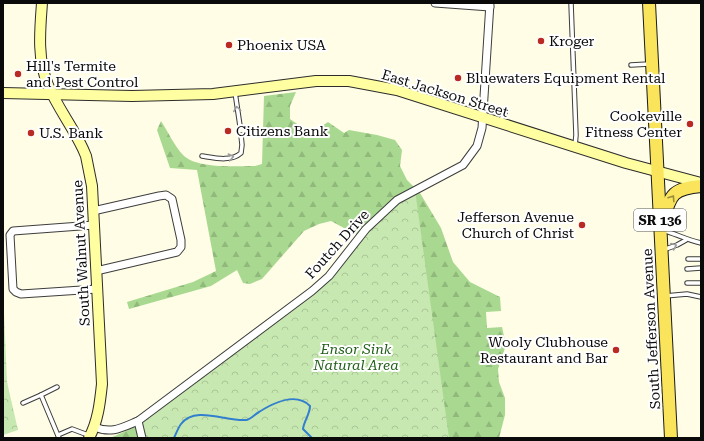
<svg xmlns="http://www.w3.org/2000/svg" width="704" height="441" font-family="'Roboto Serif',serif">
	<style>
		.forest { fill: url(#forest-firs) }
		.park { fill: url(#park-crowns) }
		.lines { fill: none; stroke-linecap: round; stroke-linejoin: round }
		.stream { stroke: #317fce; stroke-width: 2 }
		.lane-casing { stroke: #3d3d3d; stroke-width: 5.5 }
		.street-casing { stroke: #3d3d3d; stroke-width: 9 }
		.secondary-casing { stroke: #2c2c2c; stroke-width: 12 }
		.primary-casing { stroke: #1b1b1b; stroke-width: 14 }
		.lane { stroke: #fff; stroke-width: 3.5 }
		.street { stroke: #fff; stroke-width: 7 }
		.secondary { stroke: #fffea1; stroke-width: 10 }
		.primary { stroke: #fae45b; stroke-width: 12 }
		.oneway { stroke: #9d9d9d }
		.oneway2 { stroke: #9a8d3b }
		.poi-dot { fill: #b92b22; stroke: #fff; stroke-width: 1.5 }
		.labels { text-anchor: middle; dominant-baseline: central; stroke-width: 4; stroke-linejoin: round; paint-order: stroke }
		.shield { fill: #fff; stroke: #545454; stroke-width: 1 }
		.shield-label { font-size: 13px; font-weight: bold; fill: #0a0a0a }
		.poi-label { font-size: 14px; fill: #0a0a0a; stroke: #fff; text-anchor: start }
		.street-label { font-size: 14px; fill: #0a0a0a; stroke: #fff }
		.park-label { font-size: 14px; font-style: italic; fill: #22601b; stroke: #fff }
	</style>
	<defs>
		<pattern id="forest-firs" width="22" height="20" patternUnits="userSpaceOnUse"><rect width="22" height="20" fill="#a9d990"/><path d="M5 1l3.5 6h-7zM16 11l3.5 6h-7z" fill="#90b97b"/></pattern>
		<pattern id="park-crowns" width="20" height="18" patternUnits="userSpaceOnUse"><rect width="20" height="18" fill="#c8e8b1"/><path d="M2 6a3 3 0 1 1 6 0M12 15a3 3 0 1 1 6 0" fill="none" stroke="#aac697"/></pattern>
	</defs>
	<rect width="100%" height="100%" fill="#fffde6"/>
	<path class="forest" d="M 296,92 L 290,106 L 290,119 L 303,128 L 325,134 L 322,126 L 328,122 L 344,133 L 349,130 L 377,135 L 395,140 L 402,150 L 400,166 L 407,180 L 420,193 L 441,228 L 453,262 L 470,282 L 500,297 L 501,311 L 486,312 L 487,328 L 502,327 L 506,345 L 498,369 L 499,382 L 505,398 L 505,415 L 499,438 L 110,438 L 135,427 L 248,343 L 287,344 L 357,235 L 331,221 L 319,224 L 304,231 L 262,279 L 250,284 L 243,283 L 237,270 L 211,286 L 129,309 L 127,302 L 193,282 L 216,271 L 197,170 L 170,168 L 157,130 L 161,121 C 167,130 175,147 183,155 C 197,169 235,166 255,166 L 262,164 L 264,96 Z"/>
	<g class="park">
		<path d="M 415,190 L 449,438 L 142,438 L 138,421 L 329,276 L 367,229 Z"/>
		<path d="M 3,289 L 7,382 L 18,430 L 3,435 Z"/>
	</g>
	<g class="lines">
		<path class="stream" d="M 174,438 C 176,434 178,428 181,424 C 195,405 227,422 246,420 C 250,420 255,414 259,412 C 273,403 296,392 310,406 C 310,414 304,421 303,429 L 312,438"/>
		<g class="lane-casing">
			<g id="lane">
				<path d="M 571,3 L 576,135 L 575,146"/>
				<path d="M 631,65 L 649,64"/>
				<path d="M 235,92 L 240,126"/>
				<path d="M 500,121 L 505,113"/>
				<path d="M 202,156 C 215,158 231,162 241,153 L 242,145 L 241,135"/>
				<path d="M 663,230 C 676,234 687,240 701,243"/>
				<path d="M 663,250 L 677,245 L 686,240"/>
				<path d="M 688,259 L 701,259"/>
				<path d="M 687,269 L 701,268"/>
				<path d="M 687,283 L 701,283"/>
				<path d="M 665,296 L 687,294 L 701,297"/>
				<path d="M 41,395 L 57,387"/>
				<path d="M 23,403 L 41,395 L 59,438"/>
				<path d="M 58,435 L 72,429 L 88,435"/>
			</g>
		</g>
		<g class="street-casing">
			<g id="street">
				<path d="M 435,3 L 490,7"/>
				<path d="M 93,211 L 159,196 L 166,195 L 172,199 L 181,240 L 181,247 L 177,252 L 96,271"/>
				<path d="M 94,225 L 13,231 L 10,235 L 13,289 L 16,292 L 21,294 L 97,289"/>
				<path d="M 138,421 L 142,438"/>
				<path d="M 94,427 C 112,434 121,428 138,421 L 312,291 L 329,276 L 366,229 L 397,200 L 463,165 L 477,146 L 482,128 L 490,3"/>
			</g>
		</g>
		<g class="secondary-casing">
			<g id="secondary">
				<path d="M 42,3 C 40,30 37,59 48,85 C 57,107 73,127 83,149 L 86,156 L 92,186 L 102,384 C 100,403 98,421 89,438"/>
				<path d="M 3,93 L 132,96 L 213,94 L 316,81 L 349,81 L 397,90 L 626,163 L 701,183"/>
			</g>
		</g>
		<g class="primary-casing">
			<g id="primary">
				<path d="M 649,3 L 671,438"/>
				<path d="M 663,220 C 671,194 672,189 701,186"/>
			</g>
		</g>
		<use href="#lane" class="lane"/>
		<use href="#street" class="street"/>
		<use href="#secondary" class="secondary"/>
		<use href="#primary" class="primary"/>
	</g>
	<defs><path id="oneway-chevron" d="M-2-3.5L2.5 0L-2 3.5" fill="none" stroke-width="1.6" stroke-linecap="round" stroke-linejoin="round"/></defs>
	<g class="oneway">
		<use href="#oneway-chevron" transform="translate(237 109) rotate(-98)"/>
		<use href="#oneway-chevron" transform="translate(231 157) rotate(-12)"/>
		<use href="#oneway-chevron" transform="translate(674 246) rotate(-23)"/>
	</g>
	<use class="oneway2" href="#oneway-chevron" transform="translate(672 198) rotate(-57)"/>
	<g class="poi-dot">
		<circle cx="541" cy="41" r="4"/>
		<circle cx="229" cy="45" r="4"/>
		<circle cx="18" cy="74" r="4"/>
		<circle cx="458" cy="78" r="4"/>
		<circle cx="690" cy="124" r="4"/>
		<circle cx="228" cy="131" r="4"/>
		<circle cx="31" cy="133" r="4"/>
		<circle cx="582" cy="225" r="4"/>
		<circle cx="616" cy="350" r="4"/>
	</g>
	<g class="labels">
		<rect class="shield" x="634" y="209" width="52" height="22" rx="3"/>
		<g class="shield-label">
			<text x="660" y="220">SR 136</text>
		</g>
		<g class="poi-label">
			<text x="549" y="41">Kroger</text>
			<text x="237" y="45">Phoenix USA</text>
			<text x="26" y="66">Hill's Termite<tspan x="26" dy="16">and Pest Control</tspan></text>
			<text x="466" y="78">Bluewaters Equipment Rental</text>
			<text x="682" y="116" text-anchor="end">Cookeville<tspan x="682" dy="16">Fitness Center</tspan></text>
			<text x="236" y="131">Citizens Bank</text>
			<text x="39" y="133">U.S. Bank</text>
			<text x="574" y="217" text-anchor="end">Jefferson Avenue<tspan x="574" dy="16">Church of Christ</tspan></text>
			<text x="608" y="342" text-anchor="end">Wooly Clubhouse<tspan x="608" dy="16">Restaurant and Bar</tspan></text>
		</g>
		<g class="street-label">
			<text transform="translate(445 93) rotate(17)">East Jackson Street</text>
			<text transform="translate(337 244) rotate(-48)">Foutch Drive</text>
			<text transform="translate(81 253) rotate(-93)">South Walnut Avenue</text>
			<text transform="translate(651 329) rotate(-93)">South Jefferson Avenue</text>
		</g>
		<g class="park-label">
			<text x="356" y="349">Ensor Sink<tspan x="356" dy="16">Natural Area</tspan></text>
		</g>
	</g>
	<rect width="704" height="441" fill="none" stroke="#0a0a0a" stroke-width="8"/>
</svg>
